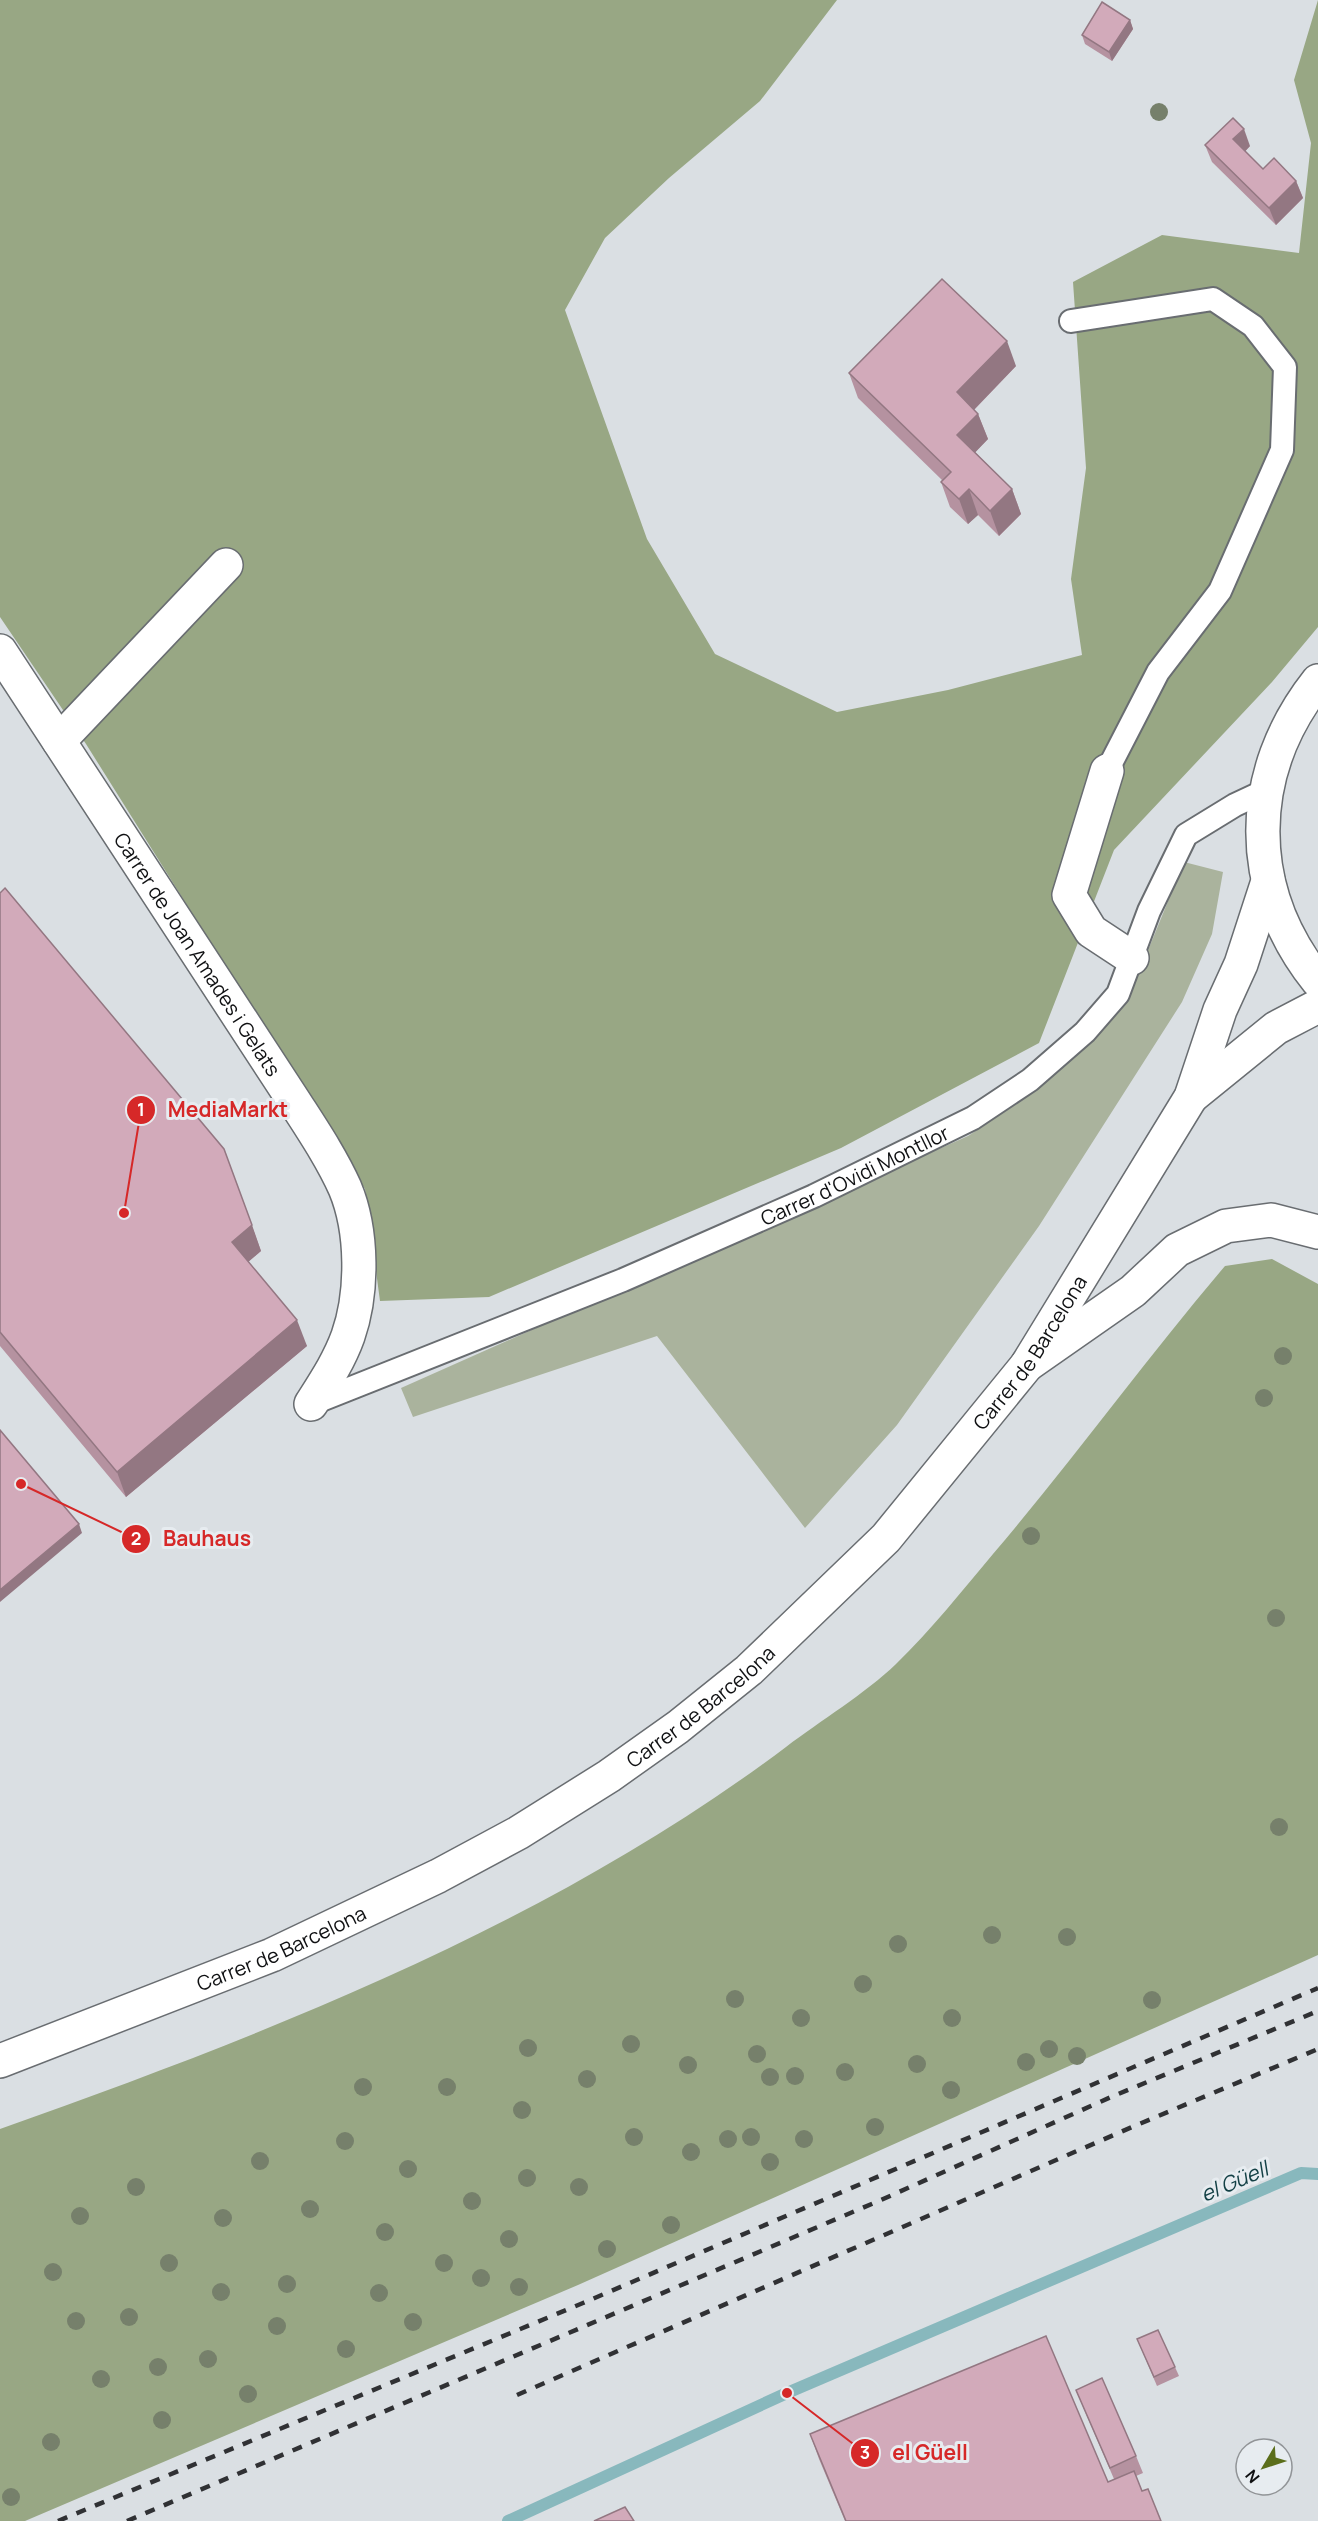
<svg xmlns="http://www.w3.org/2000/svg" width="1318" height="2521" font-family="Manrope,sans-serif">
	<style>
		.green { fill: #aab39d }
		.forest { fill: #98a784 }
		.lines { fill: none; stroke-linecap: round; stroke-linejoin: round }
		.stream { stroke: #88b8bd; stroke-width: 12 }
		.lane-casing { stroke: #696d71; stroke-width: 26 }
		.street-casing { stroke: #696d71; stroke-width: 36 }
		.secondary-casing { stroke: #696d71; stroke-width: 36 }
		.highway-casing { stroke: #696d71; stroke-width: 36 }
		.lane { stroke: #fff; stroke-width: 22 }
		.street { stroke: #fff; stroke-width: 33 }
		.secondary { stroke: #fff; stroke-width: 33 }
		.highway { stroke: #fff; stroke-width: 33 }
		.rail { stroke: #303134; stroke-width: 4.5; stroke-dasharray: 10 10; stroke-linecap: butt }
		.tree { fill: #76806b }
		.wall { fill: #b592a0 }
		.shaded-wall { fill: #937782 }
		.building { fill: #d2aaba; stroke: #937782; stroke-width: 1.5 }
		.labels { text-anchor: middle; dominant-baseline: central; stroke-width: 6; stroke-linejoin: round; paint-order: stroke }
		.street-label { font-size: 20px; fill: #0f1012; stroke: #e7ecf0 }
		.water-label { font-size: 21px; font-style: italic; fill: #144146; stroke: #e7ecf0 }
		.leader { fill: none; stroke: #d62828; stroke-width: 2 }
		.callout-dot { fill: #d62828; stroke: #e7ecf0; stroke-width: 2 }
		.mark-label { font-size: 18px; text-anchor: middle; font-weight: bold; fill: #fff }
		.callout-label { font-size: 21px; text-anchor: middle; font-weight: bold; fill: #d62828; stroke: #e7ecf0; stroke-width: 6; stroke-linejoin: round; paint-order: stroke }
	</style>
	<rect width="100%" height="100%" fill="#dadfe3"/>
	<path class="green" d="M 1184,862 L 1223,872 L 1212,934 L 1182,1002 L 1039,1226 L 897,1425 L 805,1528 L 657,1336 L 413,1417 L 401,1388 L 968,1136 L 1028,1096 L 1103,1027 L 1131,992 Z"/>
	<g class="forest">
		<path d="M 0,0 L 837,0 L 760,101 L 669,178 L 605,238 L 565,310 L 647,539 L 715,654 L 837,712 L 948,690 L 1082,655 L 1071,579 L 1086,468 L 1073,282 L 1162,235 L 1299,253 L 1311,143 L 1294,80 L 1318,0 L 1318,627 L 1272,682 L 1114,850 L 1039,1043 L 841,1148 L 489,1297 L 380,1301 L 365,1189 L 86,744 L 0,617 Z"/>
		<path d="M 1272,1259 L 1318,1284 L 1318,1955 L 578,2285 L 25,2521 L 0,2521 L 0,2129 C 275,2031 550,1924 786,1747 C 820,1721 866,1693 896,1664 C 931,1630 962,1591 993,1554 C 1073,1460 1145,1360 1225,1266 Z"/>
	</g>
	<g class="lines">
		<path class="stream" d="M 508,2521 L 787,2393 L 1301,2173 L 1318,2174"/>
		<g class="lane-casing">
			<g id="lane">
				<path d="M 1071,321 L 1213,299 L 1253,326 L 1285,367 L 1282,450 L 1220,591 L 1158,672 L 1107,771"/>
				<path id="s1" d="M 311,1404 L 623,1280 L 814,1196 L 973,1118 L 1030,1080 L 1085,1032 L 1118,994 L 1149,911 L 1186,835 L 1235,805 L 1267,790"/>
			</g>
		</g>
		<g class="street-casing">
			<g id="street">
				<path id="s2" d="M 0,651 L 294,1101 C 312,1129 331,1157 345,1188 C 363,1231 363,1293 348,1336 C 339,1361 325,1382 311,1404"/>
				<path d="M 59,741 L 226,565"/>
				<path d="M 1107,771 L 1069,895 L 1091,931 L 1132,958"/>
			</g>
		</g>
		<g class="secondary-casing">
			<g id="secondary">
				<path d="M 1318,681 C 1245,773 1244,889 1318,981"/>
				<path d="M 1191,1097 L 1276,1028 L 1318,1006"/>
				<path id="s3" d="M 0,2061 L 272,1955 L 438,1876 L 518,1833 L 609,1776 L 678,1727 L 749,1670 L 886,1538 L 1027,1365 L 1191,1097 L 1220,1010 L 1241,964 L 1268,881"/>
			</g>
		</g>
		<g class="highway-casing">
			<path id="highway" d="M 1027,1365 L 1133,1291 L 1177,1250 L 1226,1226 L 1271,1220 L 1318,1232"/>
		</g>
		<use href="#lane" class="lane"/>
		<use href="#street" class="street"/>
		<use href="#secondary" class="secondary"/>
		<use href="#highway" class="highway"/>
		<g class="rail">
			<path d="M 517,2395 L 1132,2127 L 1318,2049"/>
			<path d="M 58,2521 L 583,2303 L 1318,1988"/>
			<path d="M 127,2521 L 881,2200 L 1111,2097 L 1318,2011"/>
		</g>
	</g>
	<g class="tree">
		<circle cx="1159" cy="112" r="9"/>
		<circle cx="1283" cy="1356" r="9"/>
		<circle cx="1264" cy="1398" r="9"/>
		<circle cx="1031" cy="1536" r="9"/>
		<circle cx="1276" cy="1618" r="9"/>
		<circle cx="1279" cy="1827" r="9"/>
		<circle cx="992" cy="1935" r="9"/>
		<circle cx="1067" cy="1937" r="9"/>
		<circle cx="898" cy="1944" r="9"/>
		<circle cx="863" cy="1984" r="9"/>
		<circle cx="735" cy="1999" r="9"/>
		<circle cx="1152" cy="2000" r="9"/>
		<circle cx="801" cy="2018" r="9"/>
		<circle cx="952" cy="2018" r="9"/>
		<circle cx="631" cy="2044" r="9"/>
		<circle cx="528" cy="2048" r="9"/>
		<circle cx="1049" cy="2049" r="9"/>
		<circle cx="757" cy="2054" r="9"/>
		<circle cx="1077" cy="2056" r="9"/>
		<circle cx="1026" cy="2062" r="9"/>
		<circle cx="917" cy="2064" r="9"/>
		<circle cx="688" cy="2065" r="9"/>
		<circle cx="845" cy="2072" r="9"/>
		<circle cx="795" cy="2076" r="9"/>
		<circle cx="770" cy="2077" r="9"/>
		<circle cx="587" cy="2079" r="9"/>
		<circle cx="363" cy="2087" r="9"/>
		<circle cx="447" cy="2087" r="9"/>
		<circle cx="951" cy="2090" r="9"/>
		<circle cx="522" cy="2110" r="9"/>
		<circle cx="875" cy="2127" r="9"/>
		<circle cx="634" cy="2137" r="9"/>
		<circle cx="751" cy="2137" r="9"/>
		<circle cx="728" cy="2139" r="9"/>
		<circle cx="804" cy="2139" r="9"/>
		<circle cx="345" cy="2141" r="9"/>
		<circle cx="691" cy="2152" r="9"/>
		<circle cx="260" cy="2161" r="9"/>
		<circle cx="770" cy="2162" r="9"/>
		<circle cx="408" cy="2169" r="9"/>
		<circle cx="527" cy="2178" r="9"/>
		<circle cx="136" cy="2187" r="9"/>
		<circle cx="579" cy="2187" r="9"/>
		<circle cx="472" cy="2201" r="9"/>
		<circle cx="310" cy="2209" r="9"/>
		<circle cx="80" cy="2216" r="9"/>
		<circle cx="223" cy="2218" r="9"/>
		<circle cx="671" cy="2225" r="9"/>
		<circle cx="385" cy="2232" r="9"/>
		<circle cx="509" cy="2239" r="9"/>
		<circle cx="607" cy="2249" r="9"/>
		<circle cx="169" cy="2263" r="9"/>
		<circle cx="444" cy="2263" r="9"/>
		<circle cx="53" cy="2272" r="9"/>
		<circle cx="481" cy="2278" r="9"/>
		<circle cx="287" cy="2284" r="9"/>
		<circle cx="519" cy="2287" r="9"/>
		<circle cx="221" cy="2292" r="9"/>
		<circle cx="379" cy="2293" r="9"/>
		<circle cx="129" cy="2317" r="9"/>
		<circle cx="76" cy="2321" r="9"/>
		<circle cx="413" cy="2322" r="9"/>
		<circle cx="277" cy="2326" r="9"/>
		<circle cx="346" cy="2349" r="9"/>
		<circle cx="208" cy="2359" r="9"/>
		<circle cx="158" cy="2367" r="9"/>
		<circle cx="101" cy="2379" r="9"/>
		<circle cx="248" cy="2394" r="9"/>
		<circle cx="162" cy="2420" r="9"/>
		<circle cx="51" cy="2442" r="9"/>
		<circle cx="11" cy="2497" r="9"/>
	</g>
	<g class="wall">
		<path d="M 1130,20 L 1133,29 L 1112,61 L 1085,44 L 1082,35 Z"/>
		<path d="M 1205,145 L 1250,146 L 1245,151 L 1263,169 L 1296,181 L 1303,198 L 1276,225 L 1212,162 Z"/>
		<path d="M 1016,366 L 974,410 L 978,414 L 988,439 L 975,452 L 1012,489 L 1021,514 L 999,536 L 978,515 L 968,524 L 950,507 L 941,482 L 942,480 L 858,398 L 849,373 Z"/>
		<path d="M 0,893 L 224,1149 L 261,1251 L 248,1262 L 307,1346 L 126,1497 L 0,1346 Z"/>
		<path d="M 1137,2339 L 1175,2367 L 1179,2376 L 1157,2386 Z"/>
		<path d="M 1076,2390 L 1136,2456 L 1143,2473 L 1136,2476 L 1142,2491 L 1161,2521 L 845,2521 L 819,2459 L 810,2434 L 1108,2482 L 1114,2479 L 1083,2407 Z"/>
	</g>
	<g class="shaded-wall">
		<path d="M 1130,20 L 1133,29 L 1112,61 L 1109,52 Z"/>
		<path d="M 1244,129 L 1250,146 L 1240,157 L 1233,139 Z"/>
		<path d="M 1296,181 L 1303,198 L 1276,225 L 1269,208 Z"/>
		<path d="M 1007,341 L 1016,366 L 966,418 L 957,392 Z"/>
		<path d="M 978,414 L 988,439 L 967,461 L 957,435 Z"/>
		<path d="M 969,489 L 978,515 L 968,524 L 959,499 Z"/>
		<path d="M 1012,489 L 1021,514 L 999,536 L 990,511 Z"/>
		<path d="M 252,1225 L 261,1251 L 241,1268 L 232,1242 Z"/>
		<path d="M 297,1320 L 307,1346 L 126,1497 L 117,1472 Z"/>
		<path d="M 79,1524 L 82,1533 L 0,1602 L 0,1590 Z"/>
	</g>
	<g class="building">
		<path d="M 1102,2 L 1130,20 L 1109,52 L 1082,35 Z"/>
		<path d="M 1233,118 L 1244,129 L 1233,139 L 1263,169 L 1274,158 L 1296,181 L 1269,208 L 1205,145 Z"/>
		<path d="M 942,279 L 1007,341 L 957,392 L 978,414 L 957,435 L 1012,489 L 990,511 L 969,489 L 959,499 L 941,482 L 951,472 L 849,373 Z"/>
		<path d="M 5,888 L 224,1149 L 252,1225 L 232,1242 L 297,1320 L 117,1472 L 0,1332 L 0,893 Z"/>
		<path d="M 0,1430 L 79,1524 L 0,1590 Z"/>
		<path d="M 1158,2330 L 1175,2367 L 1154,2377 L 1137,2339 Z"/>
		<path d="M 1046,2336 L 1108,2482 L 1134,2471 L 1142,2491 L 1148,2489 L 1161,2521 L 846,2521 L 810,2434 Z"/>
		<path d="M 1102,2378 L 1136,2456 L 1110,2468 L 1076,2390 Z"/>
		<path d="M 625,2507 L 634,2521 L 594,2521 Z"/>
	</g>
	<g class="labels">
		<g class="street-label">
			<text stroke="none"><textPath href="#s2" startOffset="362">Carrer de Joan Amades i Gelats</textPath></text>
			<text stroke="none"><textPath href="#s1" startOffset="590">Carrer d'Ovidi Montllor</textPath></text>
			<text stroke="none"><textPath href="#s3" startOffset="1275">Carrer de Barcelona</textPath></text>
			<text stroke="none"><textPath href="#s3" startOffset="789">Carrer de Barcelona</textPath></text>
			<text stroke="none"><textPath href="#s3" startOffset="303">Carrer de Barcelona</textPath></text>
		</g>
		<g class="water-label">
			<text transform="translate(1234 2181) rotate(-23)">el Güell</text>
		</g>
	</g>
	<path class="leader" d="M124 1213L141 1110M21 1484L136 1539M787 2393L865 2453"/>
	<g class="callout-dot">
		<circle cx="124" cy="1213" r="6"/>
		<circle cx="21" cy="1484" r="6"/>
		<circle cx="787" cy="2393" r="6"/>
		<circle cx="141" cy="1110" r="15"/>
		<circle cx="136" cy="1539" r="15"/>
		<circle cx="865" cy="2453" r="15"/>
	</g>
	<g class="mark-label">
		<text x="141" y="1116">1</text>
		<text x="136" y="1545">2</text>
		<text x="865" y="2459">3</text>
	</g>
	<g class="callout-label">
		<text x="228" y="1117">MediaMarkt</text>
		<text x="207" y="1546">Bauhaus</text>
		<text x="930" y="2460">el Güell</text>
	</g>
	<g transform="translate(1264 2467) rotate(231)"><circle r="28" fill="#e7ecf0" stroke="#919497" stroke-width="1.5"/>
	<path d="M0-4.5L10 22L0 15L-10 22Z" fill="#5b6e1b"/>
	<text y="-9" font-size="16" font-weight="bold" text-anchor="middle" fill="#0f1012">N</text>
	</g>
</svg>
